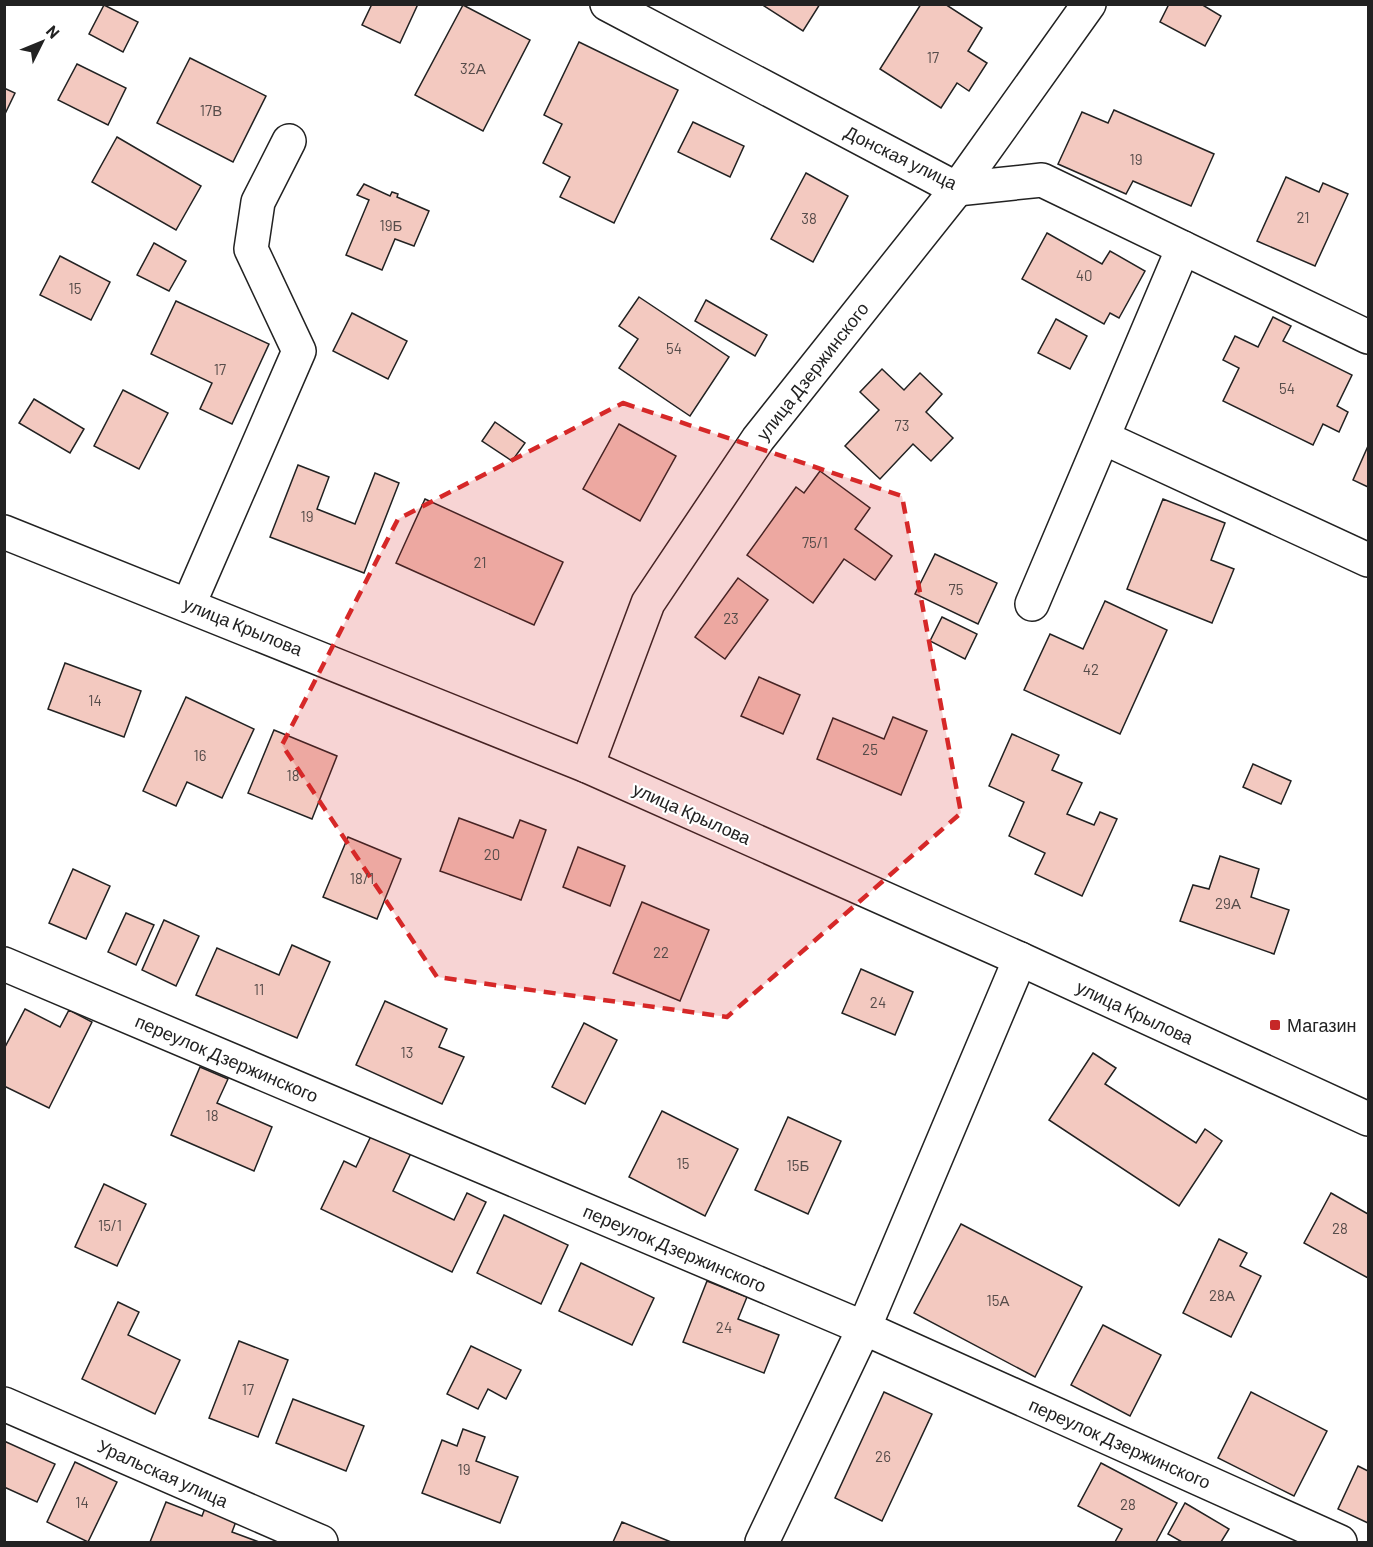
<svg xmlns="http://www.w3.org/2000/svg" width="1373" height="1547" font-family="Barlow,sans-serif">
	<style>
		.building { fill: #f3c9c0; stroke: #222; stroke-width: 1.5 }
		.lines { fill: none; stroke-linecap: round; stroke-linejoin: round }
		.minor-casing { stroke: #222; stroke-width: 36 }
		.minor { stroke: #fff; stroke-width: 33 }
		.marked { fill: #d62828; fill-opacity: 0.2; stroke: #d62828; stroke-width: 4.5; stroke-dasharray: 12 8; stroke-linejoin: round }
		.poi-dot { fill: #c62828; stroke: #fff; stroke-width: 2 }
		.labels { text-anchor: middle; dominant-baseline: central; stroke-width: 4.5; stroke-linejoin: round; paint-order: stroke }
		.number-label { font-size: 15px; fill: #564c4a }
		.street-label { font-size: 18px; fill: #222; stroke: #fff }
		.poi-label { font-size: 18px; fill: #222; stroke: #fff; text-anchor: start }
	</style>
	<rect width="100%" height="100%" fill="#fff"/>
	<g class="building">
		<path d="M 372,4 L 418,4 L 400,43 L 362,25 Z"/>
		<path d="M 761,4 L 820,4 L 803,31 Z"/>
		<path d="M 921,4 L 945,4 L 982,28 L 968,51 L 987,63 L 969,91 L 957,83 L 941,108 L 880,69 Z"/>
		<path d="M 1169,4 L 1201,4 L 1221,16 L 1205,46 L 1160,22 Z"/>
		<path d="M 104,5 L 138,22 L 123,52 L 89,34 Z"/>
		<path d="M 463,5 L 530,40 L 483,131 L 415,95 Z"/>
		<path d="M 579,42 L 678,90 L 614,223 L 560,197 L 570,177 L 543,163 L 562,124 L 544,115 Z"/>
		<path d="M 190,58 L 266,96 L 233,162 L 157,123 Z"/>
		<path d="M 77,64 L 126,88 L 108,125 L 58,100 Z"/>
		<path d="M 4,88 L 15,93 L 4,116 Z"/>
		<path d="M 1114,110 L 1214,154 L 1191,206 L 1133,181 L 1126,194 L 1058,164 L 1082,112 L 1108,123 Z"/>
		<path d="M 693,122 L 744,146 L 730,177 L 678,152 Z"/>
		<path d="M 117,137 L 201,186 L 176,230 L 92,182 Z"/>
		<path d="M 806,173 L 848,196 L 813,262 L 771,239 Z"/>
		<path d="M 1286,177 L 1319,192 L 1323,183 L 1348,194 L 1315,266 L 1257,241 Z"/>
		<path d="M 364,184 L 390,196 L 392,192 L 398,194 L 397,197 L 429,211 L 414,246 L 395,239 L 382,270 L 346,255 L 369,200 L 357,195 Z"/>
		<path d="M 1047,233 L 1102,264 L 1110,251 L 1145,271 L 1119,318 L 1110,313 L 1104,324 L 1022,279 Z"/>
		<path d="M 154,243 L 186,261 L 169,291 L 137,275 Z"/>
		<path d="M 60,256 L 110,282 L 91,320 L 40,295 Z"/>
		<path d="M 639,297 L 729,357 L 690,416 L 619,368 L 638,339 L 619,326 Z"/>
		<path d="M 706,300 L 767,335 L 755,356 L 695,321 Z"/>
		<path d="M 176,301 L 269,344 L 232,424 L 200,409 L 212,383 L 151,354 Z"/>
		<path d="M 352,313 L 407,341 L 388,379 L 333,351 Z"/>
		<path d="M 1273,317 L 1291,326 L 1283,341 L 1352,375 L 1337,406 L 1348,412 L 1339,432 L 1323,424 L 1313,445 L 1223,401 L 1239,368 L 1223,360 L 1235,336 L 1258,347 Z"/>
		<path d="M 1056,319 L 1087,336 L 1070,369 L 1038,353 Z"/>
		<path d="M 882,369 L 904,390 L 920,373 L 942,394 L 926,412 L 953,438 L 931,461 L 913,444 L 880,479 L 845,446 L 879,410 L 860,392 Z"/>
		<path d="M 123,390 L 168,413 L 139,469 L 94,446 Z"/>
		<path d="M 34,399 L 84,429 L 70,453 L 19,423 Z"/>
		<path d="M 495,422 L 525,443 L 512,461 L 482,441 Z"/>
		<path d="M 619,424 L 676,456 L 640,521 L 583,489 Z"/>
		<path d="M 1368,446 L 1368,487 L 1353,480 Z"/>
		<path d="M 298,465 L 329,477 L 317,509 L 355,524 L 375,473 L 399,483 L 364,573 L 270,537 Z"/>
		<path d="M 820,471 L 870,508 L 855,529 L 892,556 L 875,580 L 844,559 L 813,603 L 747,555 L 796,487 L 804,493 Z"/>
		<path d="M 425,499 L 563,562 L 534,625 L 396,563 Z"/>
		<path d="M 1163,499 L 1225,523 L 1211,560 L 1234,569 L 1212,623 L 1127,589 Z"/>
		<path d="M 935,554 L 997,583 L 978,624 L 915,594 Z"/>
		<path d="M 738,578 L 768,600 L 725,659 L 695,637 Z"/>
		<path d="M 1105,601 L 1167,630 L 1120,734 L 1024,690 L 1050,634 L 1083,649 Z"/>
		<path d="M 942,617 L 977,634 L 965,659 L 930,641 Z"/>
		<path d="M 65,663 L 141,691 L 124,737 L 48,709 Z"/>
		<path d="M 759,677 L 800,695 L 783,734 L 741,716 Z"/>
		<path d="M 186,697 L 254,729 L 222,798 L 187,782 L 176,806 L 143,791 Z"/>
		<path d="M 893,717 L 927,731 L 901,795 L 817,759 L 833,718 L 884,739 Z"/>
		<path d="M 274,730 L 337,756 L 312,819 L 248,793 Z"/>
		<path d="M 1012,734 L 1059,755 L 1052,770 L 1082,783 L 1067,814 L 1094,825 L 1100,812 L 1117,819 L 1082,896 L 1035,874 L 1045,853 L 1009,836 L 1024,802 L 989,786 Z"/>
		<path d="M 1253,764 L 1291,781 L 1281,804 L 1243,787 Z"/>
		<path d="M 459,818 L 513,838 L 520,820 L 546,830 L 521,900 L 440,871 Z"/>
		<path d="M 348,837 L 401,859 L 377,919 L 323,897 Z"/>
		<path d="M 578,847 L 625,866 L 610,906 L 563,887 Z"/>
		<path d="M 1220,856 L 1259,869 L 1251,897 L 1289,910 L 1274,954 L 1180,921 L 1193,885 L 1209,889 Z"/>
		<path d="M 73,869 L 110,886 L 86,939 L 49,923 Z"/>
		<path d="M 642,902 L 709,930 L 680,1001 L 613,973 Z"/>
		<path d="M 126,913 L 154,925 L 136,965 L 108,952 Z"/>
		<path d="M 164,920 L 199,936 L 176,986 L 142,970 Z"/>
		<path d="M 292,945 L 330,962 L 297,1038 L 196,995 L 217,948 L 279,975 Z"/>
		<path d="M 861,969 L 913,992 L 895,1035 L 842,1013 Z"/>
		<path d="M 385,1001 L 447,1029 L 439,1047 L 464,1057 L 442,1104 L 356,1065 Z"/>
		<path d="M 25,1009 L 60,1027 L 69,1010 L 92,1022 L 49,1108 L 4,1086 L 4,1049 Z"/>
		<path d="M 584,1023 L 617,1040 L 585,1104 L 552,1087 Z"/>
		<path d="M 1093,1053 L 1116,1068 L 1105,1084 L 1196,1143 L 1205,1129 L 1222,1141 L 1179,1206 L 1049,1120 Z"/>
		<path d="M 200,1067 L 228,1079 L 217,1103 L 272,1127 L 254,1171 L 171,1135 Z"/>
		<path d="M 662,1111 L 738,1149 L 705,1216 L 629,1177 Z"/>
		<path d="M 788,1117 L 841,1141 L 808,1214 L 755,1190 Z"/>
		<path d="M 372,1134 L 411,1153 L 393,1191 L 454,1220 L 467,1193 L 486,1202 L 452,1272 L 321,1209 L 344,1161 L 356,1167 Z"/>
		<path d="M 104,1184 L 146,1204 L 117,1266 L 75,1247 Z"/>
		<path d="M 1331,1193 L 1368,1214 L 1368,1278 L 1304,1243 Z"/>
		<path d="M 504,1215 L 568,1245 L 541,1304 L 477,1273 Z"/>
		<path d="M 961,1224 L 1082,1287 L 1035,1377 L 914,1313 Z"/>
		<path d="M 1219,1239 L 1247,1253 L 1240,1266 L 1261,1276 L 1231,1337 L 1183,1313 Z"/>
		<path d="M 581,1263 L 654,1298 L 632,1345 L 559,1311 Z"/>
		<path d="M 707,1281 L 747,1297 L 738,1319 L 779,1335 L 764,1373 L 683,1342 Z"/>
		<path d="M 118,1302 L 139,1312 L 128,1335 L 180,1360 L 155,1414 L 82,1379 Z"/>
		<path d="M 1103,1325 L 1161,1355 L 1130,1416 L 1071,1385 Z"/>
		<path d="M 239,1341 L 288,1360 L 258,1437 L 209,1418 Z"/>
		<path d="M 471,1346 L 521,1370 L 506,1399 L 488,1389 L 478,1409 L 447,1394 Z"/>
		<path d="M 884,1392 L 932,1414 L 882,1521 L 835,1498 Z"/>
		<path d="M 1251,1392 L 1327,1431 L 1294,1496 L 1218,1458 Z"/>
		<path d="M 293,1399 L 364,1426 L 346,1471 L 276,1443 Z"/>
		<path d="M 463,1429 L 485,1437 L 476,1461 L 518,1477 L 500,1523 L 422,1493 L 442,1440 L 457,1446 Z"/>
		<path d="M 4,1441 L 55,1464 L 37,1502 L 4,1487 Z"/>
		<path d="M 75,1462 L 117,1482 L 88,1542 L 47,1522 Z"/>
		<path d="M 1101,1463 L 1177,1503 L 1156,1542 L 1115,1542 L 1122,1529 L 1078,1506 Z"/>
		<path d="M 1358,1466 L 1368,1471 L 1368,1523 L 1338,1509 Z"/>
		<path d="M 209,1498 L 240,1511 L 232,1532 L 259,1542 L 150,1542 L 166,1502 L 202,1516 Z"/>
		<path d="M 1185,1503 L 1229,1529 L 1221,1542 L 1182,1542 L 1168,1534 Z"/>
		<path d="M 622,1522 L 671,1542 L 613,1542 Z"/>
	</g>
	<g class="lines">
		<g class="minor-casing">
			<g id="minor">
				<path d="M 607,4 L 957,189 L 1042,180 L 1368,337"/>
				<path d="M 1104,438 L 1368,560"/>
				<path d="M 4,532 L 587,766 L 1020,959 L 1368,1119"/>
				<path d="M 189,604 L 299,351 L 251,249 L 258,202 L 289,141"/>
				<path d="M 1032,604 L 1183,248"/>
				<path d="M 587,766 L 648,603 L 758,439 L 957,189 L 1089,4"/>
				<path d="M 4,964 L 864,1328 L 1340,1542"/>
				<path d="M 4,1404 L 321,1542"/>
				<path d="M 762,1542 L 864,1328 L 1020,959"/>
			</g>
		</g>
		<use href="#minor" class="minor"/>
	</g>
	<path class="marked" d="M 623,403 L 902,496 L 961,813 L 727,1017 L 437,977 L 282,745 L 398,519 Z"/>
	<rect class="poi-dot" x="1269" y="1019" width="12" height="12" rx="3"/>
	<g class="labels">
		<g class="number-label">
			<text x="933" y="57">17</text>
			<text x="473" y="68">32А</text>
			<text x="211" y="110">17В</text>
			<text x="1136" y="159">19</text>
			<text x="1303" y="217">21</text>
			<text x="809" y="218">38</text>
			<text x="391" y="225">19Б</text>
			<text x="1084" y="275">40</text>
			<text x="75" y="288">15</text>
			<text x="674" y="348">54</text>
			<text x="220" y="369">17</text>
			<text x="1287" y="388">54</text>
			<text x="902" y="425">73</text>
			<text x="307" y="516">19</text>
			<text x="815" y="542">75/1</text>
			<text x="480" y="562">21</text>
			<text x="956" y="589">75</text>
			<text x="731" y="618">23</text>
			<text x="1091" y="669">42</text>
			<text x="95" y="700">14</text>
			<text x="870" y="749">25</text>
			<text x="200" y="755">16</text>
			<text x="293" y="775">18</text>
			<text x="492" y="854">20</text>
			<text x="362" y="878">18/1</text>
			<text x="1228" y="903">29А</text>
			<text x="661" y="952">22</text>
			<text x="259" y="989">11</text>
			<text x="878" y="1002">24</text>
			<text x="407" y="1052">13</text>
			<text x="212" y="1115">18</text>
			<text x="683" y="1163">15</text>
			<text x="798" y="1165">15Б</text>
			<text x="110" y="1225">15/1</text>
			<text x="1340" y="1228">28</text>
			<text x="1222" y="1295">28А</text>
			<text x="998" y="1300">15А</text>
			<text x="724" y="1327">24</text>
			<text x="248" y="1389">17</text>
			<text x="883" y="1456">26</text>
			<text x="464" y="1469">19</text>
			<text x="82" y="1502">14</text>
			<text x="1128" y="1504">28</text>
		</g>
		<g class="street-label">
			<text transform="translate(901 157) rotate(26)">Донская улица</text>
			<text transform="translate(812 371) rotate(-52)">улица Дзержинского</text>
			<text transform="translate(243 626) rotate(22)">улица Крылова</text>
			<text transform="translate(692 813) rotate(24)">улица Крылова</text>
			<text transform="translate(1135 1012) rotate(25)">улица Крылова</text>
			<text transform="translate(227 1058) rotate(23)">переулок Дзержинского</text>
			<text transform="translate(675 1248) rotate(23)">переулок Дзержинского</text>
			<text transform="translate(1120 1443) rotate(24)">переулок Дзержинского</text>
			<text transform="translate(163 1473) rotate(24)">Уральская улица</text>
		</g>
		<g class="poi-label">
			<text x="1287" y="1025">Магазин</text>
		</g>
	</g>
	<rect width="1373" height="1547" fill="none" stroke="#222222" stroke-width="12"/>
	<g transform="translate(42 42) rotate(47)" stroke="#ffffff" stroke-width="4.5" paint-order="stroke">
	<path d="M0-4.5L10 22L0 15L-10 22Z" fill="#222222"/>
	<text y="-9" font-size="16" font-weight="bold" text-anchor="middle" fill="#222222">N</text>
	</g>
</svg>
